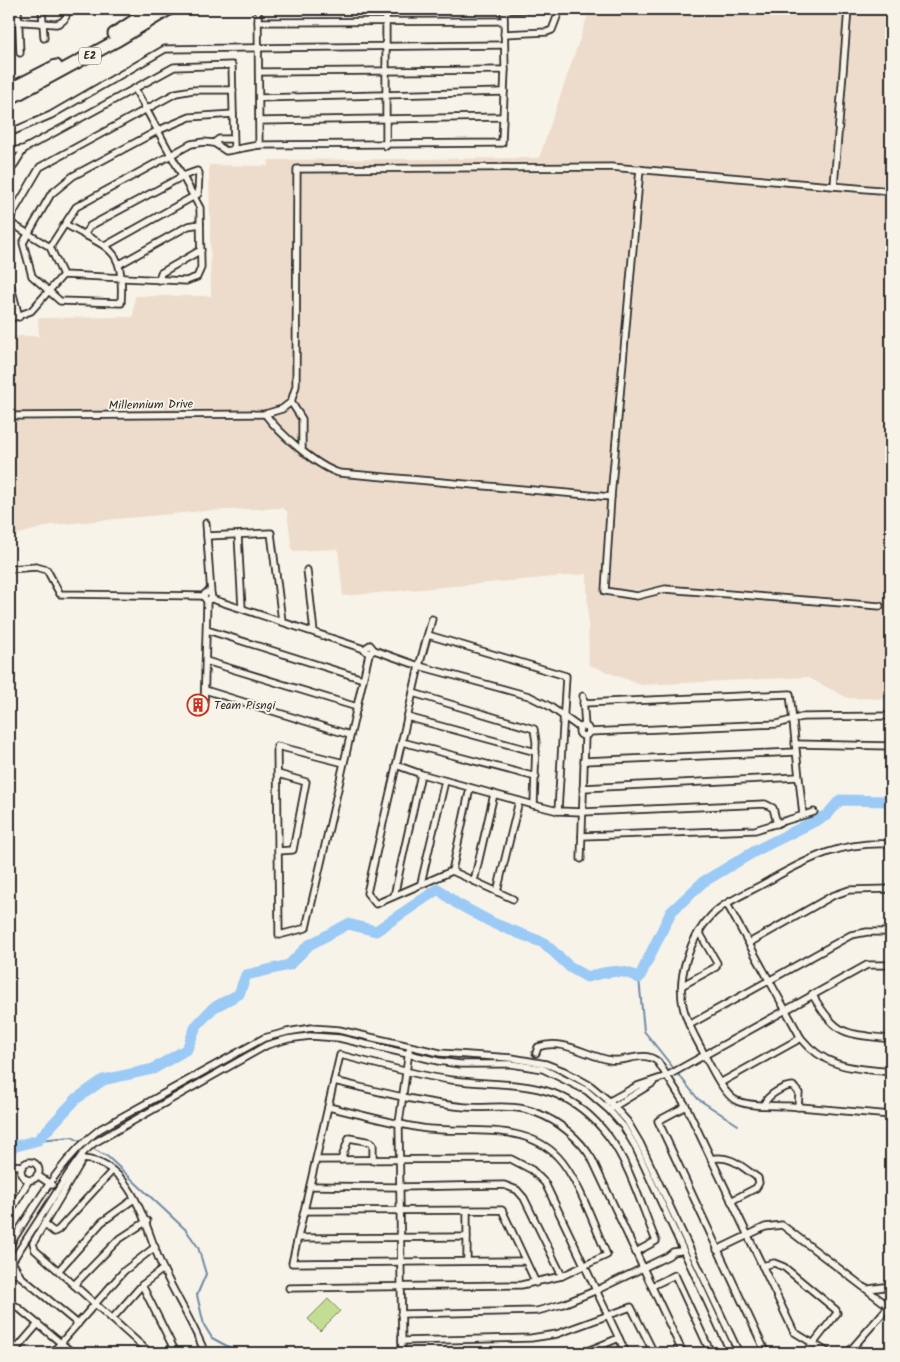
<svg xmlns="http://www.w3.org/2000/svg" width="900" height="1362" font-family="Kalam,sans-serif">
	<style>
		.built { fill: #eddccb }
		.green { fill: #c4dd94; stroke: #788460 }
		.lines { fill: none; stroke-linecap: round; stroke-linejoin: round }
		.stream { stroke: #6e8aa5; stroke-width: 2 }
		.river { stroke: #9bcaf6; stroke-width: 11 }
		.street-casing { stroke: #2b2b2b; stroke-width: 9 }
		.highway-casing { stroke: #2b2b2b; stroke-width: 15 }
		.street { stroke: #f7f3e8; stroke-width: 5.5 }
		.highway { stroke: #f7f3e8; stroke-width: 11 }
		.labels { text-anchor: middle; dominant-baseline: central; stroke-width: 4; stroke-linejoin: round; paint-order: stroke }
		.shield { fill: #f7f3e8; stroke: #686764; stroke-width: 1 }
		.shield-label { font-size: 11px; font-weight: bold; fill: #2b2b2b }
		.street-label { font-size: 12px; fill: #2b2b2b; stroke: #f7f3e8 }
		.poi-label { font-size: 12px; fill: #2b2b2b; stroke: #f7f3e8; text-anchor: start }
	</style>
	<rect width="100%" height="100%" fill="#f7f3e8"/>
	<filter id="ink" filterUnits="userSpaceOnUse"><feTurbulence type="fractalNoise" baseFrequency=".02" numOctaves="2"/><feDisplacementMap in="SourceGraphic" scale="10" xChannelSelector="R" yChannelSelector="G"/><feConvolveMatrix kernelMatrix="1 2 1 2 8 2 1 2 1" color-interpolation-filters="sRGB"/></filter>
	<g filter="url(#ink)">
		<path class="built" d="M 590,9 L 891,9 L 891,699 L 848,698 L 807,677 L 641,685 L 589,665 L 587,574 L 343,596 L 338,549 L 292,551 L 287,511 L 282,508 L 203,511 L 52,525 L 9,537 L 9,336 L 39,336 L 38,318 L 133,317 L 135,296 L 211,296 L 209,165 L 268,166 L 269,160 L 539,158 Z"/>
		<path class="green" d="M 328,1299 L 340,1311 L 320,1331 L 308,1319 Z"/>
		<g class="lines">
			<g class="stream">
				<path d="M 639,978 L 644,1031 L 698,1099 L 738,1125"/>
				<path d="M 38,1140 L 72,1137 L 108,1157 L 186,1230 L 198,1247 L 206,1274 L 197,1295 L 204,1325 L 212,1338 L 240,1353"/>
			</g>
			<path class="river" d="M 9,1148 L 38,1140 L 76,1099 L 103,1080 L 153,1069 L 187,1049 L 196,1026 L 213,1008 L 239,994 L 246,975 L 289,965 L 309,945 L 348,924 L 376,931 L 438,889 L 456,903 L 495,924 L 544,943 L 571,968 L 587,977 C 606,972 621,967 639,978 L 671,912 L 703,882 L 757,850 L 827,815 L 840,800 L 891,801"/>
			<g class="street-casing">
				<g id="street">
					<path d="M 18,9 L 20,53"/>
					<path d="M 42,9 L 44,38"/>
					<path d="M 258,9 L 259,145"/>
					<path d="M 504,10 L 559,9"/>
					<path d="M 9,21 L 56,24 C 65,22 67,17 67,9"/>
					<path d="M 258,22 L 504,21"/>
					<path d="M 504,34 L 547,32 L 552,30 L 560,9"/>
					<path d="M 259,72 L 505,70"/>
					<path d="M 259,98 L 504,92"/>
					<path d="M 259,121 L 503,117"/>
					<path d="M 9,133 L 51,115 L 165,49 L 504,45"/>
					<path d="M 214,143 L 219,139 L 233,139"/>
					<path d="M 386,146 L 386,9"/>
					<path d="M 9,151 L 24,149"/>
					<path d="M 640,169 L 611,497 L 605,591 L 637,596 L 665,589 L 880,606"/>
					<path d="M 9,173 L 24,149 L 174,67 L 232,65 L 234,149"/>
					<path d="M 834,186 L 848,9"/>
					<path d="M 9,220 L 40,167 L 176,93 L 193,90 L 233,90"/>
					<path d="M 9,222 L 50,247 L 63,275 L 186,281 L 197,277 L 201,268 L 200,208 L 135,89"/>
					<path d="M 65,224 C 109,250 125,245 121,303 L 60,301 L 32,276 L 23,243 L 51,194 L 73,176 L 159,130 L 190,117 L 233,114"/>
					<path d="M 84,235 L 90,226 L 183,176 L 197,171 L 199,173 L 198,194 L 105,246"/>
					<path d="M 50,247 L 76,207 L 191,144 L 204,142 L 214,143 L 226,151 L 259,145 L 502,143 L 505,70 L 504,9"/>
					<path d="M 120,264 L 188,226 L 200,224"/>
					<path d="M 9,279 L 19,317"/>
					<path d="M 159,280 L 161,273 L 201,250"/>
					<path d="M 9,319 L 31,311 L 63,275"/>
					<path d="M 291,402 L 296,386 L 297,169 L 611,167 L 891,191"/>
					<path d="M 291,402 L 302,419 L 302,449"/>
					<path d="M 265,414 C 279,433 316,466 339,473 L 611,497"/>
					<path d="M 9,416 L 265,414 L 282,409 L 291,402"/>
					<path d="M 206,523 L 211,594"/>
					<path d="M 238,535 L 242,608"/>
					<path d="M 207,536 L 271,533 L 282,621"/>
					<path d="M 9,569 L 36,567 L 47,570 L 60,594 L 203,596 L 207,592 L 211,594 L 212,598 L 207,601 L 203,596"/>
					<path d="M 307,570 L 314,632"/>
					<path d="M 212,599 L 364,649 L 369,654 L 374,650 L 370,645 L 364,649"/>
					<path d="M 432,619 L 419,666 L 367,893 L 376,904 L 452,871 L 513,899"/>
					<path d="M 207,630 L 363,679"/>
					<path d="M 428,635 L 566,676 L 558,811"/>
					<path d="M 374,650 L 419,666 L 529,696 L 549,706 L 580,728"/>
					<path d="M 206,661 L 357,707"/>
					<path d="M 205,690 L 350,735"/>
					<path d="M 413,693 L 534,729 L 536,742 L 534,805"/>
					<path d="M 583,696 L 585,727"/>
					<path d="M 583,703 L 790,694 L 803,815"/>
					<path d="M 204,710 L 207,601"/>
					<path d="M 407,717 L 536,752"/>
					<circle cx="584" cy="731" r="5"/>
					<path d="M 589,732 L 777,724 L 802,717 L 891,716"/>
					<path d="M 402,742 L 536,777"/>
					<path d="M 795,744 L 891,746"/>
					<path d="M 584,761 L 796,752"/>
					<path d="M 344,763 L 277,746 L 279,935 L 306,928 L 369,654"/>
					<path d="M 396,765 L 421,774 L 534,805 L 558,811 L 583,812 L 765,804 L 773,808 L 777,824"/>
					<path d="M 278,774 L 306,782 L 293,850 L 278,851"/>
					<path d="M 583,788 L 798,777"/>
					<path d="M 582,836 L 755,830 L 814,812"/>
					<path d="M 891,844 C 843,841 811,857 770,880 C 752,891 727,900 712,915 C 690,937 677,976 683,1006 C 686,1021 694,1035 701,1048 C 708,1061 723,1095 737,1101 C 751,1107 773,1105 789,1106 C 823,1109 857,1112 891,1115"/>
					<path d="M 581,859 L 585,736"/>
					<path d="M 452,871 L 470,788"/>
					<path d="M 474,881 L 494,794"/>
					<path d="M 421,883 L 445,781"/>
					<path d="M 497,892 L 519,801"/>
					<path d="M 394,896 L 421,774"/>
					<path d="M 727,904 L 801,1038 C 826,1069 854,1068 891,1072"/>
					<path d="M 749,943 L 832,896 L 849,890 L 891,889"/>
					<path d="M 683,985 L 716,967 L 717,963 L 699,932"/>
					<path d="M 812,994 C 837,1037 844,1033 891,1039"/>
					<path d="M 689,1025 L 851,935 L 867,932 L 891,932"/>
					<path d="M 536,1053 L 538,1047 C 564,1038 586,1056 610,1060 C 626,1063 644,1049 658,1062 L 686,1106 L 794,1332 L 829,1353"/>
					<path d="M 334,1081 C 377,1091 421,1103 465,1107 C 489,1109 514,1103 537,1113 C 559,1121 580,1139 592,1159 L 683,1353"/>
					<path d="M 720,1083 L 801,1038"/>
					<path d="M 608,1102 L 637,1086 L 667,1076 L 867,965 L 891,965"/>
					<path d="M 764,1104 C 768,1095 783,1086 793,1086 L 799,1093 L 798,1107"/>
					<path d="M 686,1106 L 658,1121 L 766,1353"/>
					<path d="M 612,1108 L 653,1083"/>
					<path d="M 711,1159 C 730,1154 742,1167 758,1178 L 759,1183 L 756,1188 L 731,1201"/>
					<path d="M 316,1160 L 511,1159 L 532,1170 L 545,1183 L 626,1353"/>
					<path d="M 341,1160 L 349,1138 L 371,1142 L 373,1145 L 373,1161"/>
					<circle cx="30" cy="1171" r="9"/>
					<path d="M 9,1165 L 23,1166"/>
					<path d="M 37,1175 L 52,1185"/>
					<path d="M 310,1186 L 399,1187 L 504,1185 L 517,1190 L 524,1198 L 562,1276"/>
					<path d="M 305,1211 L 502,1210 L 536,1283"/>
					<path d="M 9,1214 L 29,1180"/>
					<path d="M 44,1224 L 54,1232 L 58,1230 L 112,1171"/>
					<path d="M 299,1238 L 467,1237"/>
					<path d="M 9,1246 C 35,1206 61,1158 100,1129 L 264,1038 L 287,1032 L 311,1028 L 339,1030 L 440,1053 L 512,1058 L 546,1064 L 564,1071 L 591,1086 L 609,1101 L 627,1121 L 640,1143 L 739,1353"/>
					<path d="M 717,1250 L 765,1227 L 782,1225 L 891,1308"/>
					<path d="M 9,1256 L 19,1274"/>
					<path d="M 467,1261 L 467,1211"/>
					<path d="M 525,1261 L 292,1263 L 340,1055 C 377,1064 414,1075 451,1080 C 517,1088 563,1076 609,1137 C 630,1165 642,1208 656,1241 L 636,1252"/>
					<path d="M 9,1266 L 69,1173 L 84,1152 L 94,1143 L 267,1045 L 288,1039 L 310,1036 L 339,1038 L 438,1061 L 460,1064 L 511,1064 L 543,1069 L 587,1091 L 609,1110 L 623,1126 L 635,1146 L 731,1353"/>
					<path d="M 762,1266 L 774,1263 L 784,1267 L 836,1310 L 837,1313 L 806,1353"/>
					<path d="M 9,1270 L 20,1276 L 78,1324"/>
					<path d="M 59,1270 L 102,1222 L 134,1199"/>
					<path d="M 74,1285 L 118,1240 L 147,1221"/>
					<path d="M 142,1285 L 174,1349 L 173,1353"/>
					<path d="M 652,1286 L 675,1275 L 711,1353"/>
					<path d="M 289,1288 L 521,1285 L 562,1276 L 607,1255 C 595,1228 578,1178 558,1157 C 523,1120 466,1135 421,1128 C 390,1123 359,1114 328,1107"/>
					<path d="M 869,1289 L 891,1286"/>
					<path d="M 9,1305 L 16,1306 L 73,1353"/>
					<path d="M 401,1314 L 537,1311 L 563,1304 L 597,1290 L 668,1256 L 673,1252 L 680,1251"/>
					<path d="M 112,1319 L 142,1285 L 163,1269"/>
					<path d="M 402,1341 L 531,1338 L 557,1334 L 631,1307 L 654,1353"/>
					<path d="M 13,1353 L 38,1324"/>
					<path d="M 52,1353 L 124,1271 L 155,1247"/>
					<path d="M 150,1353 L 35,1250 L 33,1243 L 83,1159 C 136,1163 146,1233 164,1271 C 177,1298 194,1325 205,1353"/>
					<path d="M 402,1353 L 399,1123 L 409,1051"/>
					<path d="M 583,1353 L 619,1338"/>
					<path d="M 848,1353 L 889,1306"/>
				</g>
			</g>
			<g class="highway-casing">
				<g id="highway">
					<path d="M 114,34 L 152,9"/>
					<path d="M 9,90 L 56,66"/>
					<path d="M 9,99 L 116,41 L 169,9"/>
				</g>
			</g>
			<use href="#street" class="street"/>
			<use href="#highway" class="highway"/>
		</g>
	</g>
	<defs>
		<g id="building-ring" transform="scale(1.125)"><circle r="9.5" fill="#f7f3e8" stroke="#c8321e" stroke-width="1.5"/><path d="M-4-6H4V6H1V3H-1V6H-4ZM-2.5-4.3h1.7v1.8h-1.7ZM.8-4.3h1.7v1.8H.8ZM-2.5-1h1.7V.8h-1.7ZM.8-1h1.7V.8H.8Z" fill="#c8321e"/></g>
	</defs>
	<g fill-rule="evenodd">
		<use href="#building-ring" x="198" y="705"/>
	</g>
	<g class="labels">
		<rect class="shield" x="79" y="47.5" width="22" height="17" rx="4"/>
		<g class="shield-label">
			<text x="90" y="56">E2</text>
		</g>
		<g class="street-label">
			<text transform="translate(151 405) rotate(-1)">Millennium Drive</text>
		</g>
		<g class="poi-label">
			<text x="214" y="705">Team Pisngi</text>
		</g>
	</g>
	<rect width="900" height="1362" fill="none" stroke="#f7f3e8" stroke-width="30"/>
	<rect x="15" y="15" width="870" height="1332" fill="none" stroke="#2b2b2b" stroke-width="2" filter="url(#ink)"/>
</svg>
